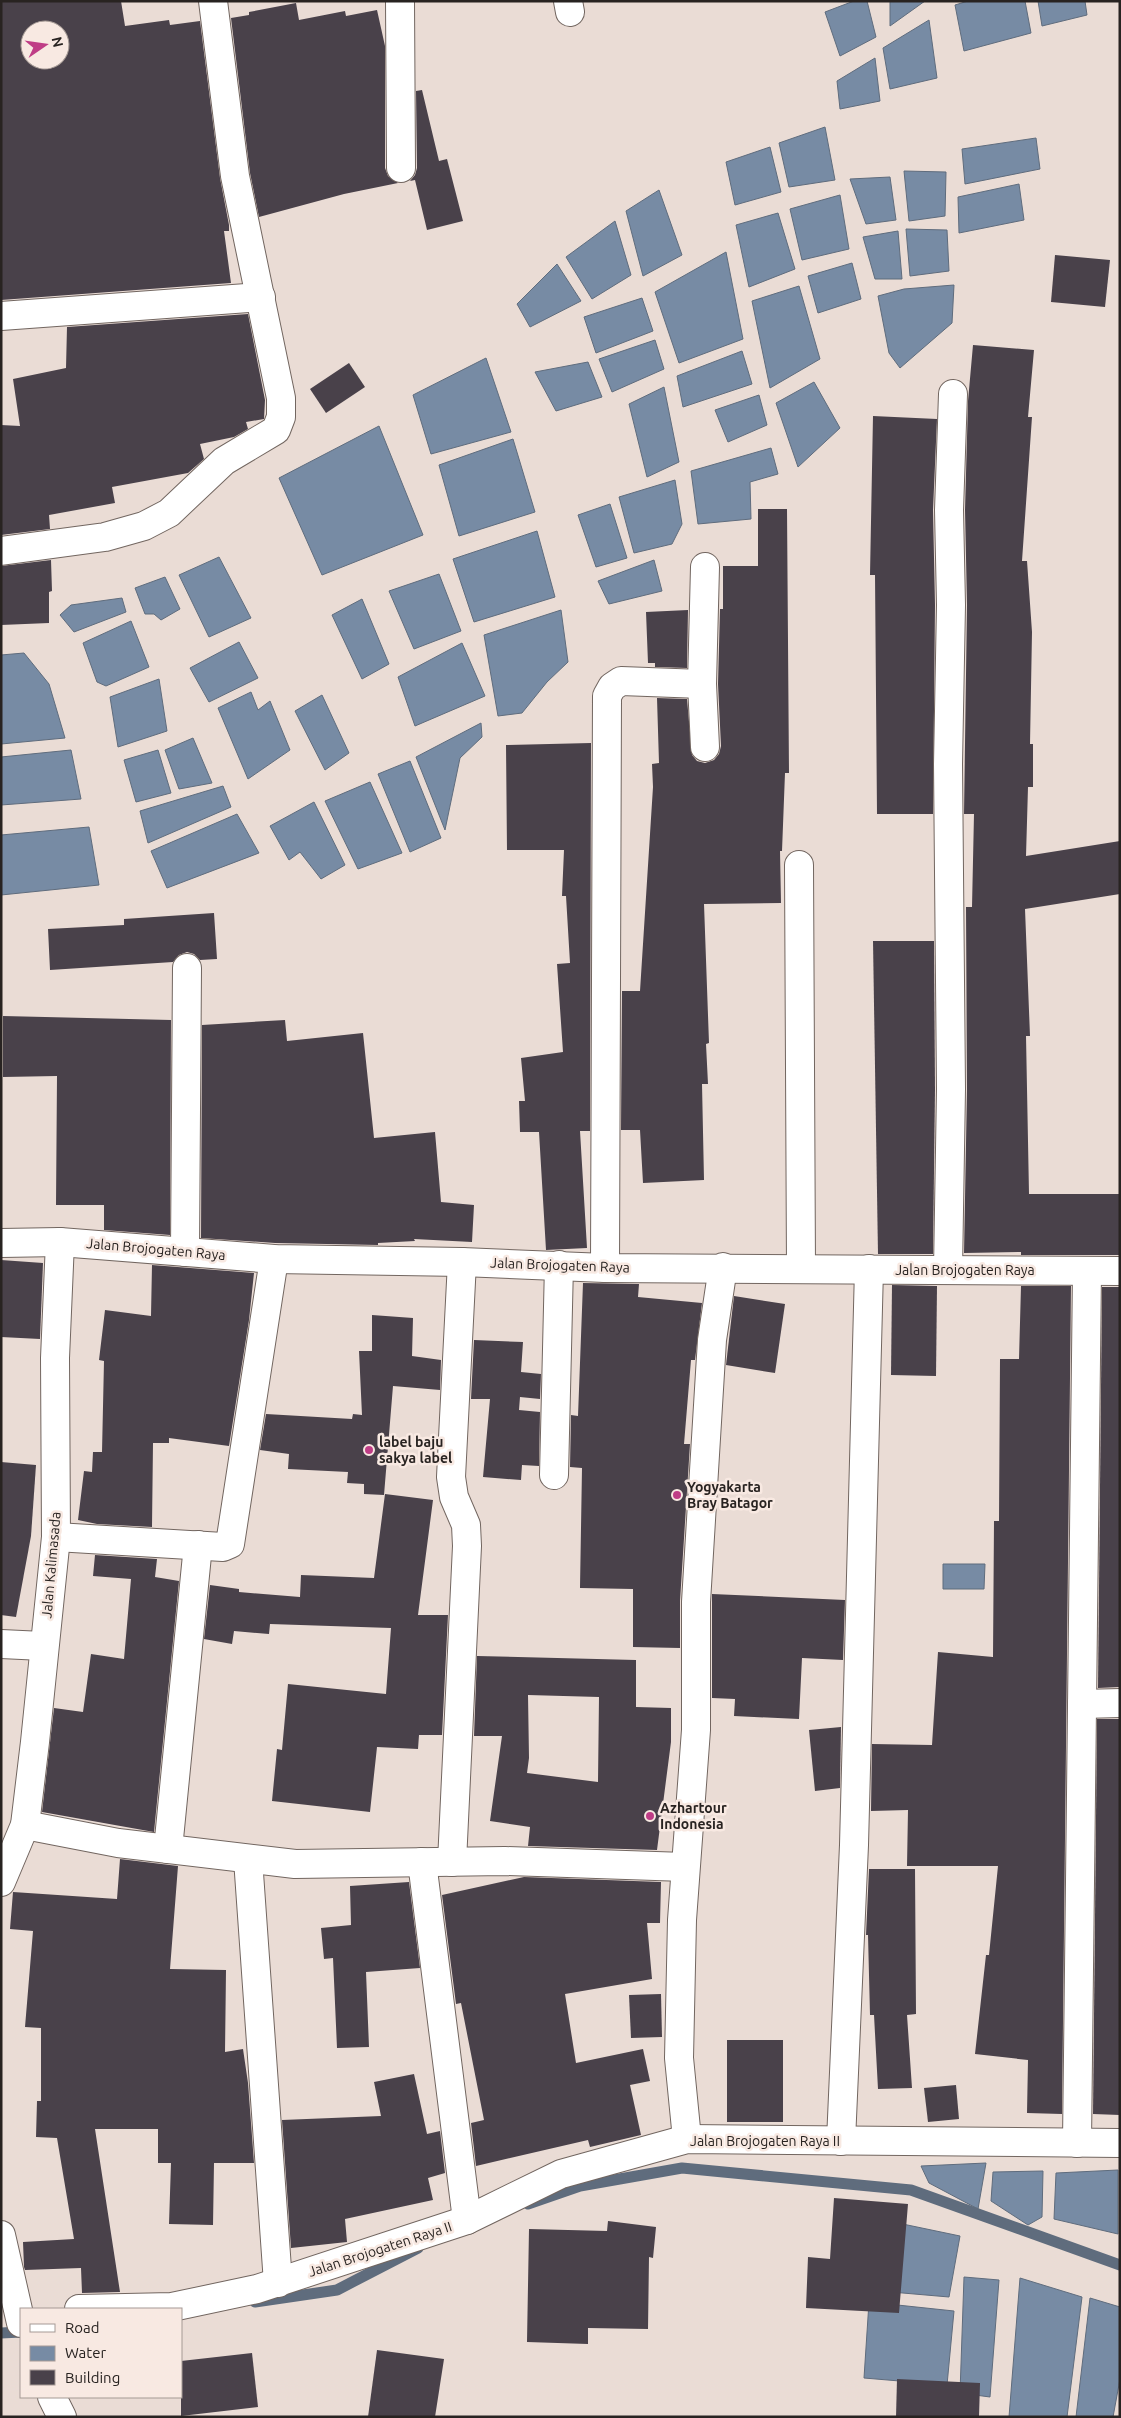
<svg xmlns="http://www.w3.org/2000/svg" width="1121" height="2418" font-family="Ubuntu,sans-serif">
	<style>
		.water { fill: #778ba4; stroke: #5f6c7d }
		.lines { fill: none; stroke-linecap: round; stroke-linejoin: round }
		.stream { stroke: #5f6c7d; stroke-width: 11 }
		.building { fill: #49414a; fill-rule: evenodd }
		.minor-casing { stroke: #726660; stroke-width: 30 }
		.minor { stroke: #fff; stroke-width: 28 }
		.poi-dot { fill: #bf3d86; stroke: #f8e9e2; stroke-width: 2 }
		.labels { text-anchor: middle; dominant-baseline: central; stroke-width: 5; stroke-linejoin: round; paint-order: stroke }
		.street-label { font-size: 14px; fill: #282321; stroke: #f8e9e2 }
		.poi-label { font-size: 14px; font-weight: bold; fill: #282321; stroke: #f8e9e2; text-anchor: start }
	</style>
	<rect width="100%" height="100%" fill="#eadcd5"/>
	<g class="water">
		<path d="M 854,1 L 867,1 L 876,37 L 840,56 L 825,12 Z"/>
		<path d="M 890,1 L 925,1 L 890,26 Z"/>
		<path d="M 968,1 L 1025,1 L 1031,33 L 964,51 L 955,5 Z"/>
		<path d="M 1038,1 L 1085,1 L 1087,15 L 1042,26 Z"/>
		<path d="M 929,20 L 937,78 L 890,89 L 883,48 Z"/>
		<path d="M 875,58 L 880,101 L 840,109 L 837,81 Z"/>
		<path d="M 825,127 L 835,180 L 789,187 L 779,143 Z"/>
		<path d="M 1036,138 L 1040,169 L 965,184 L 962,149 Z"/>
		<path d="M 770,147 L 781,192 L 735,205 L 726,162 Z"/>
		<path d="M 904,171 L 946,172 L 945,216 L 909,221 Z"/>
		<path d="M 890,177 L 896,220 L 866,224 L 850,179 Z"/>
		<path d="M 1019,184 L 1024,220 L 959,233 L 958,197 Z"/>
		<path d="M 659,190 L 682,255 L 643,276 L 626,211 Z"/>
		<path d="M 840,195 L 849,249 L 802,260 L 790,209 Z"/>
		<path d="M 778,213 L 795,269 L 749,287 L 736,225 Z"/>
		<path d="M 615,221 L 631,275 L 592,299 L 566,257 Z"/>
		<path d="M 906,229 L 947,230 L 949,271 L 910,276 Z"/>
		<path d="M 898,231 L 902,279 L 875,279 L 863,237 Z"/>
		<path d="M 726,252 L 743,339 L 679,363 L 655,292 Z"/>
		<path d="M 852,263 L 861,299 L 818,313 L 808,276 Z"/>
		<path d="M 557,264 L 581,301 L 530,327 L 517,304 Z"/>
		<path d="M 954,285 L 952,323 L 900,368 L 889,353 L 878,296 L 904,289 Z"/>
		<path d="M 799,286 L 820,359 L 770,388 L 752,301 Z"/>
		<path d="M 642,298 L 653,331 L 596,353 L 584,317 Z"/>
		<path d="M 655,340 L 664,369 L 612,392 L 599,359 Z"/>
		<path d="M 742,351 L 752,384 L 683,407 L 677,376 Z"/>
		<path d="M 486,358 L 511,432 L 431,454 L 413,395 Z"/>
		<path d="M 588,362 L 602,397 L 556,411 L 535,372 Z"/>
		<path d="M 814,382 L 840,428 L 798,467 L 776,403 Z"/>
		<path d="M 664,387 L 679,462 L 647,477 L 629,404 Z"/>
		<path d="M 759,395 L 767,425 L 728,442 L 715,410 Z"/>
		<path d="M 379,426 L 423,535 L 322,575 L 279,478 Z"/>
		<path d="M 513,439 L 535,512 L 459,536 L 439,465 Z"/>
		<path d="M 771,448 L 778,474 L 750,482 L 751,519 L 698,524 L 691,471 Z"/>
		<path d="M 675,480 L 682,524 L 672,544 L 634,553 L 619,497 Z"/>
		<path d="M 610,504 L 627,558 L 596,567 L 578,515 Z"/>
		<path d="M 537,531 L 555,597 L 474,622 L 453,559 Z"/>
		<path d="M 219,557 L 251,618 L 209,637 L 179,575 Z"/>
		<path d="M 654,560 L 662,591 L 609,604 L 598,581 Z"/>
		<path d="M 439,574 L 461,631 L 414,649 L 389,591 Z"/>
		<path d="M 165,577 L 180,609 L 161,620 L 154,614 L 145,614 L 135,588 Z"/>
		<path d="M 122,598 L 126,612 L 74,632 L 60,615 L 71,605 Z"/>
		<path d="M 362,599 L 389,664 L 362,679 L 332,615 Z"/>
		<path d="M 561,610 L 568,662 L 547,682 L 522,713 L 498,716 L 484,635 Z"/>
		<path d="M 131,621 L 149,667 L 106,686 L 97,682 L 83,643 Z"/>
		<path d="M 239,642 L 258,678 L 209,702 L 190,668 Z"/>
		<path d="M 462,643 L 485,696 L 415,726 L 398,677 Z"/>
		<path d="M 24,653 L 49,684 L 65,738 L 1,744 L 1,655 Z"/>
		<path d="M 159,679 L 167,731 L 118,747 L 110,697 Z"/>
		<path d="M 251,692 L 258,710 L 270,701 L 290,750 L 248,779 L 218,708 Z"/>
		<path d="M 322,695 L 349,753 L 325,770 L 295,711 Z"/>
		<path d="M 481,723 L 482,737 L 460,758 L 445,830 L 416,757 Z"/>
		<path d="M 193,738 L 212,783 L 179,789 L 165,750 Z"/>
		<path d="M 71,750 L 81,799 L 1,805 L 1,757 Z"/>
		<path d="M 158,750 L 171,793 L 136,802 L 124,760 Z"/>
		<path d="M 410,761 L 441,838 L 410,852 L 378,774 Z"/>
		<path d="M 370,782 L 402,853 L 358,869 L 325,801 Z"/>
		<path d="M 223,786 L 231,807 L 148,843 L 140,811 Z"/>
		<path d="M 314,802 L 345,865 L 321,879 L 300,852 L 289,860 L 270,826 Z"/>
		<path d="M 237,814 L 259,853 L 167,888 L 151,851 Z"/>
		<path d="M 89,827 L 99,885 L 1,895 L 1,835 Z"/>
		<path d="M 943,1564 L 985,1564 L 984,1589 L 943,1589 Z"/>
		<path d="M 986,2163 L 978,2209 L 929,2183 L 921,2166 Z"/>
		<path d="M 1118,2170 L 1118,2234 L 1054,2219 L 1056,2173 Z"/>
		<path d="M 1043,2171 L 1042,2217 L 1028,2225 L 991,2201 L 993,2172 Z"/>
		<path d="M 874,2218 L 960,2236 L 949,2297 L 868,2290 Z"/>
		<path d="M 964,2277 L 999,2280 L 990,2397 L 960,2393 Z"/>
		<path d="M 1020,2278 L 1082,2297 L 1067,2417 L 1009,2417 Z"/>
		<path d="M 1090,2298 L 1120,2307 L 1120,2379 L 1113,2417 L 1076,2417 Z"/>
		<path d="M 869,2302 L 954,2311 L 947,2385 L 864,2378 Z"/>
	</g>
	<g class="lines">
		<g class="stream">
			<path d="M 528,2204 L 580,2186 L 682,2168 L 911,2190 L 1120,2265"/>
			<path d="M 255,2302 L 337,2290 L 418,2248"/>
			<path d="M 1,2333 L 21,2332"/>
		</g>
	</g>
	<g class="building">
		<path d="M 1,1 L 121,1 L 125,26 L 169,20 L 170,25 L 200,21 L 220,178 L 229,225 L 229,231 L 224,231 L 231,283 L 1,300 ZM 30,30 L 60,30 L 60,60 L 30,60 Z"/>
		<path d="M 296,3 L 299,20 L 345,11 L 346,16 L 377,10 L 385,46 L 385,168 L 388,176 L 398,183 L 344,194 L 259,217 L 250,173 L 231,18 L 249,15 L 249,12 Z"/>
		<path d="M 422,90 L 439,161 L 447,159 L 463,221 L 427,230 L 415,180 L 410,181 L 415,175 L 417,168 L 416,91 Z"/>
		<path d="M 1055,255 L 1110,260 L 1105,307 L 1051,302 Z"/>
		<path d="M 248,314 L 265,400 L 264,419 L 246,422 L 248,429 L 234,437 L 200,444 L 204,459 L 188,473 L 112,487 L 115,503 L 49,515 L 50,529 L 1,535 L 1,425 L 20,426 L 13,379 L 66,368 L 67,327 Z"/>
		<path d="M 973,345 L 1034,350 L 1028,417 L 1032,417 L 1022,561 L 1027,561 L 1032,632 L 1030,744 L 1033,744 L 1033,787 L 1028,787 L 1026,856 L 1120,841 L 1120,894 L 1025,909 L 1030,1036 L 1026,1036 L 1029,1194 L 1120,1194 L 1120,1255 L 1021,1255 L 1021,1252 L 964,1253 L 967,1089 L 966,907 L 972,907 L 974,814 L 964,814 L 967,605 L 965,510 L 968,401 Z"/>
		<path d="M 349,363 L 365,387 L 326,413 L 310,389 Z"/>
		<path d="M 873,416 L 937,419 L 933,510 L 935,605 L 933,814 L 877,814 L 875,575 L 870,575 Z"/>
		<path d="M 758,509 L 787,509 L 789,773 L 785,773 L 782,851 L 780,851 L 781,903 L 704,904 L 709,1043 L 706,1044 L 708,1084 L 702,1084 L 704,1180 L 643,1183 L 640,1130 L 621,1130 L 622,991 L 640,991 L 653,787 L 652,764 L 659,763 L 657,698 L 687,699 L 692,755 L 697,761 L 705,763 L 714,760 L 719,754 L 721,746 L 718,684 L 720,609 L 723,609 L 723,566 L 758,566 Z"/>
		<path d="M 51,560 L 52,591 L 49,592 L 49,623 L 1,625 L 1,566 Z"/>
		<path d="M 688,610 L 687,668 L 655,667 L 655,663 L 648,663 L 646,612 Z"/>
		<path d="M 591,743 L 590,1131 L 580,1131 L 587,1248 L 546,1250 L 539,1132 L 520,1132 L 519,1101 L 525,1101 L 521,1058 L 563,1052 L 557,964 L 570,963 L 566,896 L 562,896 L 564,850 L 507,850 L 506,745 Z"/>
		<path d="M 214,913 L 217,959 L 200,960 L 194,954 L 187,952 L 179,955 L 173,962 L 50,970 L 48,929 L 124,925 L 124,919 Z"/>
		<path d="M 873,941 L 934,941 L 935,1089 L 933,1254 L 878,1254 Z"/>
		<path d="M 3,1016 L 171,1020 L 170,1235 L 104,1230 L 104,1205 L 56,1205 L 57,1076 L 3,1077 Z"/>
		<path d="M 285,1020 L 287,1041 L 363,1033 L 374,1138 L 435,1132 L 441,1202 L 474,1205 L 472,1242 L 414,1239 L 415,1241 L 378,1243 L 378,1245 L 275,1243 L 201,1238 L 202,1025 Z"/>
		<path d="M 1,1260 L 43,1263 L 40,1339 L 1,1337 Z"/>
		<path d="M 152,1265 L 254,1273 L 249,1320 L 229,1446 L 169,1438 L 169,1443 L 153,1443 L 152,1527 L 97,1524 L 78,1520 L 84,1471 L 92,1472 L 93,1452 L 102,1452 L 104,1361 L 99,1360 L 105,1310 L 151,1316 Z"/>
		<path d="M 583,1283 L 639,1284 L 638,1297 L 702,1303 L 695,1360 L 691,1360 L 684,1444 L 690,1444 L 680,1601 L 680,1648 L 633,1647 L 633,1589 L 580,1588 L 582,1468 L 570,1467 L 571,1415 L 578,1416 Z"/>
		<path d="M 892,1285 L 937,1286 L 936,1376 L 891,1375 Z"/>
		<path d="M 1021,1286 L 1071,1286 L 1062,2114 L 1027,2113 L 1028,2060 L 975,2054 L 986,1955 L 989,1955 L 998,1866 L 907,1866 L 908,1810 L 871,1811 L 872,1744 L 932,1745 L 938,1652 L 993,1657 L 994,1521 L 999,1521 L 1000,1359 L 1019,1359 Z"/>
		<path d="M 1102,1287 L 1120,1287 L 1120,1687 L 1098,1688 Z"/>
		<path d="M 734,1296 L 785,1304 L 775,1373 L 726,1365 Z"/>
		<path d="M 372,1315 L 413,1318 L 412,1356 L 441,1360 L 440,1390 L 393,1386 L 384,1495 L 364,1494 L 364,1484 L 347,1483 L 348,1472 L 288,1469 L 289,1454 L 260,1450 L 266,1414 L 352,1419 L 353,1414 L 362,1415 L 359,1351 L 372,1351 Z"/>
		<path d="M 474,1340 L 523,1342 L 521,1372 L 541,1374 L 540,1399 L 520,1397 L 519,1410 L 540,1412 L 539,1466 L 522,1465 L 521,1480 L 483,1477 L 490,1399 L 471,1399 Z"/>
		<path d="M 1,1462 L 36,1465 L 31,1536 L 16,1617 L 1,1615 Z"/>
		<path d="M 385,1494 L 433,1500 L 418,1615 L 448,1615 L 442,1735 L 419,1735 L 418,1749 L 377,1747 L 370,1812 L 272,1801 L 277,1749 L 282,1750 L 288,1684 L 386,1694 L 391,1628 L 270,1624 L 269,1634 L 234,1631 L 232,1644 L 204,1639 L 210,1585 L 239,1589 L 239,1592 L 300,1597 L 301,1575 L 374,1578 Z"/>
		<path d="M 95,1555 L 157,1559 L 155,1577 L 179,1581 L 154,1832 L 42,1812 L 54,1708 L 83,1712 L 91,1654 L 124,1659 L 131,1579 L 93,1576 Z"/>
		<path d="M 712,1594 L 845,1600 L 843,1660 L 802,1658 L 799,1719 L 734,1716 L 735,1699 L 712,1698 Z"/>
		<path d="M 477,1656 L 636,1660 L 636,1707 L 671,1708 L 671,1742 L 657,1850 L 528,1846 L 530,1827 L 490,1821 L 502,1736 L 474,1736 ZM 528,1695 L 599,1697 L 598,1782 L 527,1773 L 529,1758 Z"/>
		<path d="M 1097,1719 L 1120,1719 L 1120,2115 L 1093,2114 Z"/>
		<path d="M 841,1727 L 840,1788 L 815,1791 L 809,1730 Z"/>
		<path d="M 120,1859 L 178,1866 L 170,1969 L 226,1970 L 225,2052 L 243,2049 L 248,2083 L 254,2163 L 214,2163 L 213,2225 L 169,2224 L 171,2163 L 158,2163 L 158,2129 L 95,2129 L 120,2292 L 82,2293 L 81,2268 L 25,2270 L 24,2267 L 23,2242 L 74,2239 L 57,2138 L 36,2137 L 37,2101 L 41,2101 L 41,2028 L 25,2027 L 33,1931 L 10,1929 L 13,1892 L 117,1899 Z"/>
		<path d="M 869,1869 L 915,1869 L 916,2014 L 907,2015 L 912,2088 L 878,2089 L 874,2015 L 870,2015 L 868,1935 L 866,1935 Z"/>
		<path d="M 524,1877 L 661,1882 L 660,1923 L 647,1923 L 652,1979 L 565,1994 L 576,2063 L 643,2049 L 650,2081 L 630,2085 L 641,2135 L 590,2147 L 588,2140 L 476,2166 L 471,2123 L 484,2120 L 461,2003 L 456,2004 L 442,1895 Z"/>
		<path d="M 409,1882 L 420,1968 L 366,1972 L 369,2047 L 337,2048 L 333,1958 L 324,1959 L 321,1928 L 351,1925 L 350,1886 Z"/>
		<path d="M 661,1994 L 662,2037 L 631,2038 L 629,1995 Z"/>
		<rect x="727" y="2040" width="56" height="82"/>
		<path d="M 414,2074 L 427,2134 L 440,2131 L 445,2173 L 428,2178 L 433,2200 L 345,2219 L 347,2242 L 291,2248 L 282,2120 L 381,2116 L 374,2082 Z"/>
		<path d="M 956,2085 L 959,2119 L 928,2122 L 924,2088 Z"/>
		<path d="M 834,2198 L 908,2204 L 899,2313 L 806,2308 L 808,2257 L 830,2259 Z"/>
		<path d="M 608,2221 L 656,2227 L 653,2258 L 649,2257 L 648,2329 L 588,2328 L 588,2344 L 527,2342 L 529,2229 L 607,2231 Z"/>
		<path d="M 377,2350 L 444,2359 L 435,2417 L 368,2417 Z"/>
		<path d="M 252,2353 L 258,2407 L 181,2416 L 181,2361 Z"/>
		<path d="M 897,2379 L 980,2383 L 979,2417 L 896,2417 Z"/>
	</g>
	<g class="lines">
		<g class="minor-casing">
			<g id="minor">
				<path d="M 400,1 L 401,168"/>
				<path d="M 568,1 L 570,12"/>
				<path d="M 1,316 L 261,297"/>
				<path d="M 1,551 L 105,537 L 144,526 L 169,513 L 224,461 L 276,430 L 281,417 L 281,398 L 235,176 L 213,1"/>
				<path d="M 705,567 L 702,684 L 705,747"/>
				<path d="M 799,865 L 801,1268"/>
				<path d="M 1,1243 L 60,1242 L 274,1259 L 462,1262 L 605,1268 L 1120,1271"/>
				<path d="M 185,1252 L 187,968"/>
				<path d="M 605,1268 L 607,696 L 612,687 L 621,681 L 702,684"/>
				<path d="M 948,1270 L 951,1089 L 948,764 L 951,605 L 949,510 L 953,394"/>
				<path d="M 554,1475 L 559,1265"/>
				<path d="M 56,1537 L 223,1547 L 230,1544 L 274,1259"/>
				<path d="M 1,1644 L 43,1646"/>
				<path d="M 1082,1704 L 1120,1703"/>
				<path d="M 25,1825 L 118,1843 L 295,1864 L 505,1861 L 685,1867"/>
				<path d="M 168,1849 L 198,1545"/>
				<path d="M 248,1859 L 278,2283"/>
				<path d="M 422,1862 L 467,2220"/>
				<path d="M 452,1862 L 467,1546 L 466,1525 L 454,1497 L 451,1477 L 462,1262"/>
				<path d="M 1,1882 L 25,1825 L 35,1742 L 56,1537 L 55,1358 L 60,1242"/>
				<path d="M 687,2139 L 679,2058 L 682,1920 L 696,1730 L 696,1602 L 712,1340 L 723,1267"/>
				<path d="M 841,2141 L 854,1845 L 869,1269"/>
				<path d="M 1077,2143 L 1087,1271"/>
				<path d="M 1,2235 L 21,2323"/>
				<path d="M 79,2309 L 172,2307 L 257,2289 L 467,2220 L 561,2174 L 687,2139 L 1120,2143"/>
				<path d="M 52,2397 L 62,2417"/>
			</g>
		</g>
		<use href="#minor" class="minor"/>
	</g>
	<g class="poi-dot">
		<circle cx="369" cy="1450" r="5"/>
		<circle cx="677" cy="1495" r="5"/>
		<circle cx="650" cy="1816" r="5"/>
	</g>
	<g class="labels">
		<g class="street-label">
			<text transform="translate(156 1249) rotate(5)">Jalan Brojogaten Raya</text>
			<text transform="translate(560 1265) rotate(2)">Jalan Brojogaten Raya</text>
			<text x="965" y="1270">Jalan Brojogaten Raya</text>
			<text transform="translate(51 1565) rotate(-85)">Jalan Kalimasada</text>
			<text x="765" y="2141">Jalan Brojogaten Raya II</text>
			<text transform="translate(380 2249) rotate(-18)">Jalan Brojogaten Raya II</text>
		</g>
		<g class="poi-label">
			<text x="379" y="1442">label baju<tspan x="379" dy="16">sakya label</tspan></text>
			<text x="687" y="1487">Yogyakarta<tspan x="687" dy="16">Bray Batagor</tspan></text>
			<text x="660" y="1808">Azhartour<tspan x="660" dy="16">Indonesia</tspan></text>
		</g>
	</g>
	<rect width="1121" height="2418" fill="none" stroke="#282321" stroke-width="5"/>
	<rect x="20" y="2308" width="162" height="90" fill="#f8e9e2" stroke="#a59a95"/>
	<rect x="30" y="2324" width="25" height="8" fill="#ffffff" stroke="#a59a95"/>
	<text x="65" y="2333" font-size="15" fill="#282321">Road</text>
	<rect x="30" y="2346" width="25" height="15" fill="#778ba4" stroke="#a59a95"/>
	<text x="65" y="2358" font-size="15" fill="#282321">Water</text>
	<rect x="30" y="2370" width="25" height="15" fill="#49414a" stroke="#a59a95"/>
	<text x="65" y="2383" font-size="15" fill="#282321">Building</text>
	<g transform="translate(45 45) rotate(77)"><circle r="24" fill="#f8e9e2" stroke="#a59a95"/>
	<path d="M0-4L9 19L0 12L-9 19Z" fill="#bf3d86"/>
	<text y="-8" font-size="14" font-weight="bold" text-anchor="middle" fill="#282321">N</text>
	</g>
</svg>
